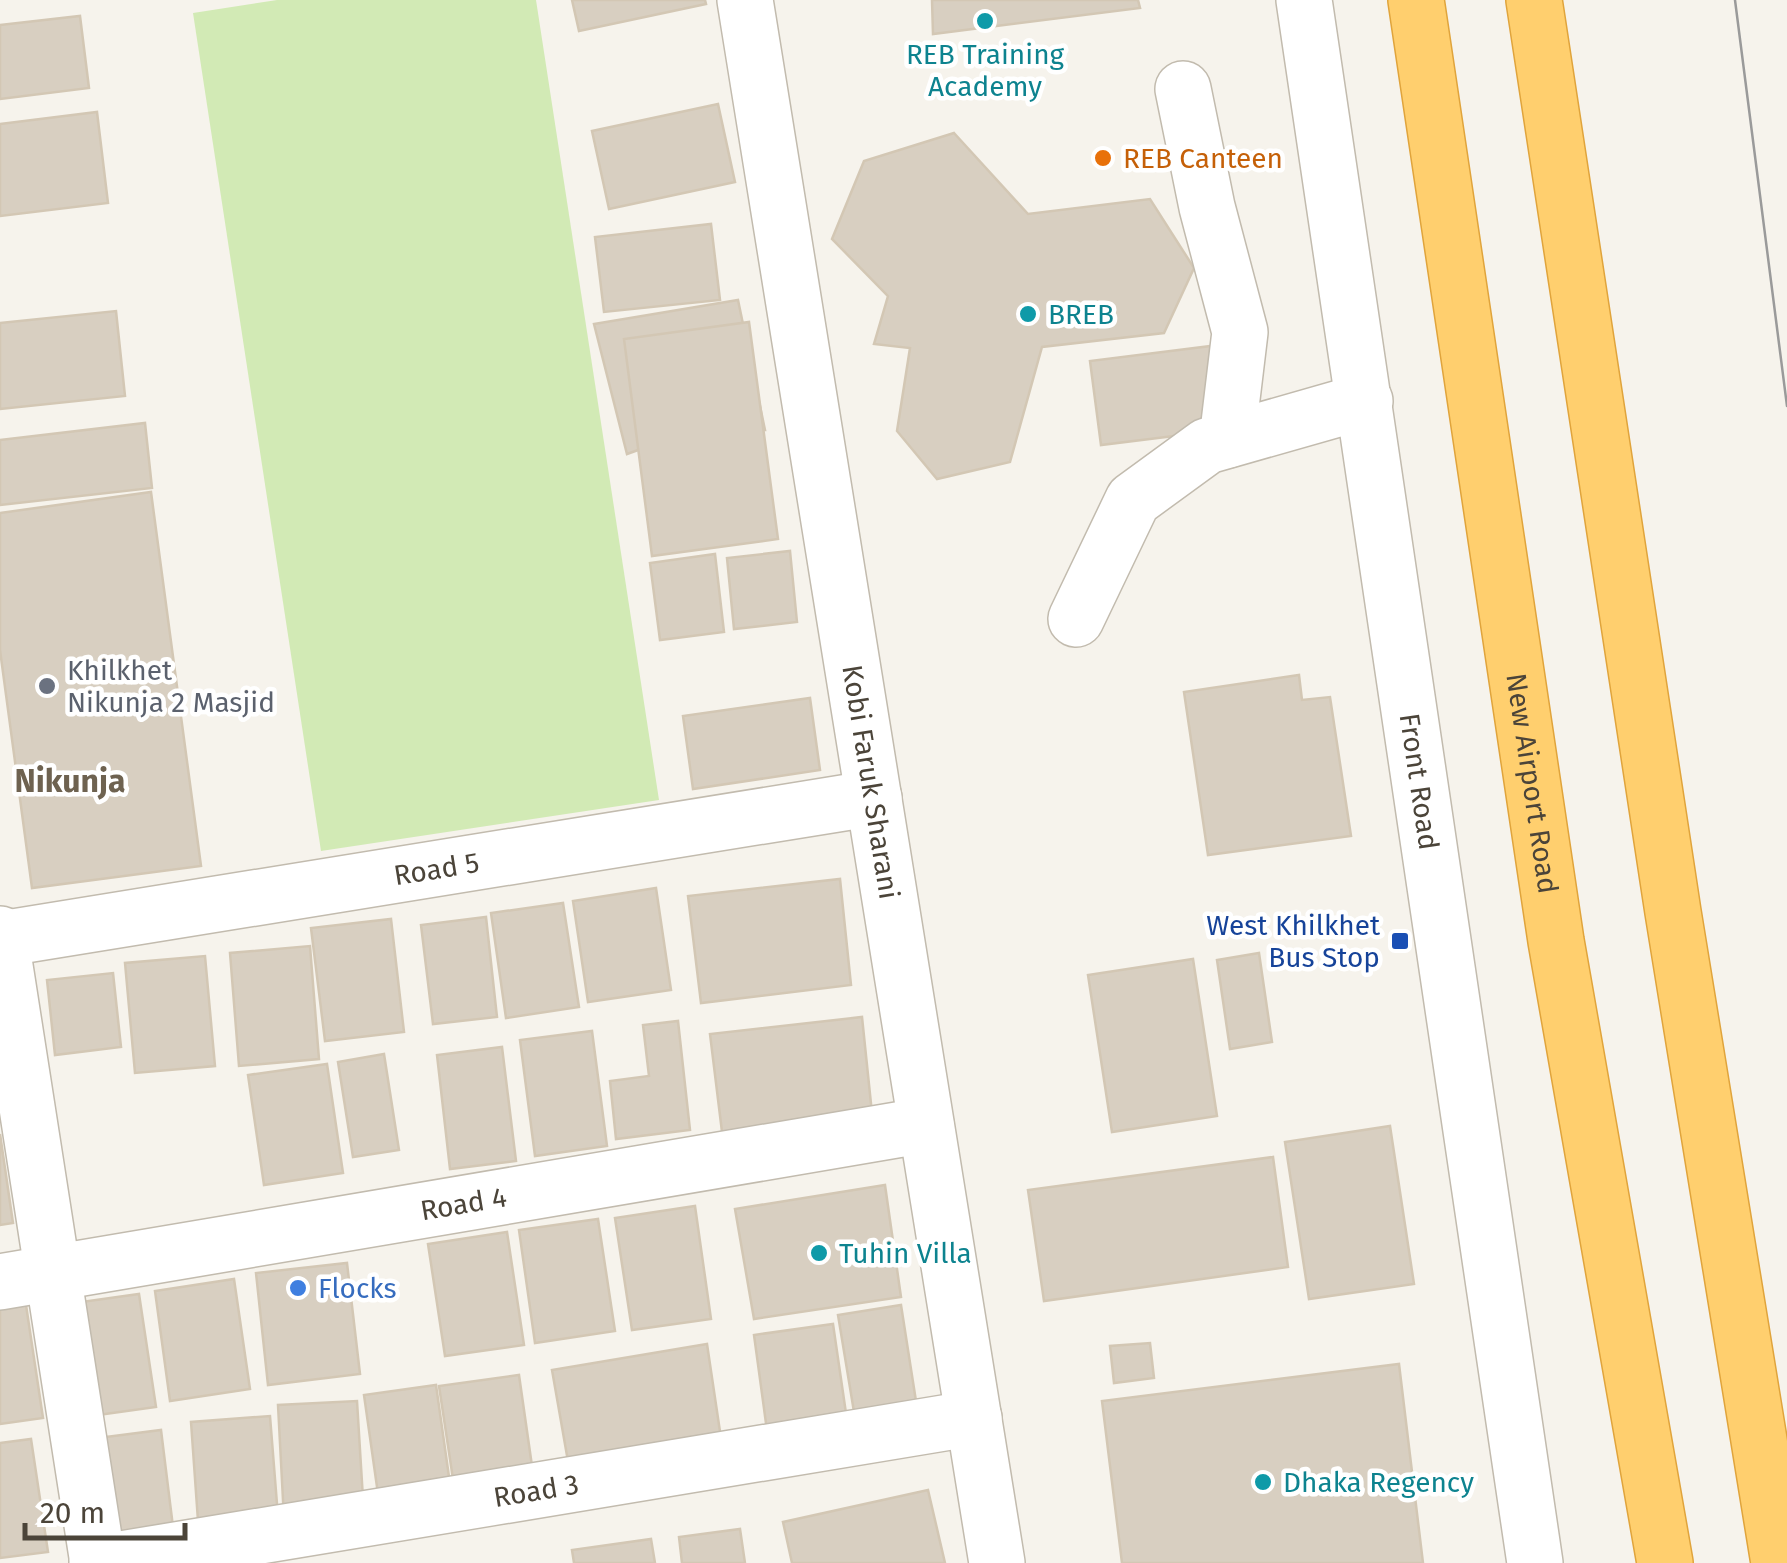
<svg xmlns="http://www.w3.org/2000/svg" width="1787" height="1563" font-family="'Fira Sans',sans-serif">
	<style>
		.green { fill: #d2eab5 }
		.building { fill: #d8cfc1; stroke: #d3c7b4; stroke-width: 2.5 }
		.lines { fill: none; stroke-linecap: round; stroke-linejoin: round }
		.street-casing { stroke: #c2bbae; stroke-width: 58 }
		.highway-casing { stroke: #e0a43c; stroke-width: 58 }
		.street { stroke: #fff; stroke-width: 55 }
		.highway { stroke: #ffcf6e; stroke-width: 55 }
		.tram { stroke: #9a9a9a; stroke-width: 2.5 }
		.culture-dot { fill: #0f9aa8; stroke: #fff; stroke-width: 4 }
		.food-dot { fill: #e8710a; stroke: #fff; stroke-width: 4 }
		.worship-dot { fill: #6b7280; stroke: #fff; stroke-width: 4 }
		.transit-dot { fill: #1a4fb4; stroke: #fff; stroke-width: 4 }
		.shop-dot { fill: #3f7fe0; stroke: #fff; stroke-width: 4 }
		.labels { text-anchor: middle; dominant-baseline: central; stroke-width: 9; stroke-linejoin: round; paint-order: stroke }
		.culture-label { font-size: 28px; fill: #0d838f; stroke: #fff; text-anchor: start }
		.food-label { font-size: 28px; fill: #c56008; stroke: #fff; text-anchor: start }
		.worship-label { font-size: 28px; fill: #5b616d; stroke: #fff; text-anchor: start }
		.street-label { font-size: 28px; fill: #4b4439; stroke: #fff }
		.transit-label { font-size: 28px; fill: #164399; stroke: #fff; text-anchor: end }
		.shop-label { font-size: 28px; fill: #366cbe; stroke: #fff; text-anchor: start }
		.quarter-label { font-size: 32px; font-weight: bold; fill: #6e6250; stroke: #fff }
	</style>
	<rect width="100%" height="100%" fill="#f6f3ec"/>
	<path class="green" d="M 277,0 L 536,0 L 659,800 L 321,851 L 193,13 Z"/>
	<g class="building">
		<path d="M 572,0 L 705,0 L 706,4 L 579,31 Z"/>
		<path d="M 932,0 L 1138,0 L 1140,8 L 933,34 Z"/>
		<path d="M 80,16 L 89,88 L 0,99 L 0,25 Z"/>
		<path d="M 718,104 L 735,182 L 609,209 L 592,131 Z"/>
		<path d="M 97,112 L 108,203 L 0,216 L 0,124 Z"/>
		<path d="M 954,133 L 1028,214 L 1150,199 L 1194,268 L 1164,333 L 1042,347 L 1010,462 L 937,479 L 897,431 L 910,348 L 874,344 L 888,296 L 832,239 L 864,161 Z"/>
		<path d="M 711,224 L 720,300 L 604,312 L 595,237 Z"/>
		<path d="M 738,300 L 765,430 L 688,432 L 627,454 L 594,324 Z"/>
		<path d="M 116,311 L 125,396 L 0,409 L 0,323 Z"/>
		<path d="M 749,322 L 778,539 L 652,556 L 624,339 Z"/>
		<path d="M 1211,346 L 1223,430 L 1101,445 L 1090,361 Z"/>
		<path d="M 145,423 L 152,488 L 0,505 L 0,440 Z"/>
		<path d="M 151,492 L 201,866 L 32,888 L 0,650 L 0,513 Z"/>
		<path d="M 790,551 L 797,622 L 734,629 L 727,558 Z"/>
		<path d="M 715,554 L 724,632 L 660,640 L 650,563 Z"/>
		<path d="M 1299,675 L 1302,700 L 1330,697 L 1351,836 L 1208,855 L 1184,692 Z"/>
		<path d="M 810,698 L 820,770 L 693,789 L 683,716 Z"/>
		<path d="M 840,879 L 851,985 L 701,1003 L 688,896 Z"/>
		<path d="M 656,888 L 671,990 L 588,1002 L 573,901 Z"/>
		<path d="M 563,903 L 579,1007 L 506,1018 L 491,913 Z"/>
		<path d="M 486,917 L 497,1017 L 433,1024 L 421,925 Z"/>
		<path d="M 391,919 L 404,1032 L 325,1041 L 311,928 Z"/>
		<path d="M 310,946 L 319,1059 L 239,1066 L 230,953 Z"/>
		<path d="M 1259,953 L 1272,1042 L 1230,1049 L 1217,960 Z"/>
		<path d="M 205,956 L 215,1066 L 135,1073 L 125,963 Z"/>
		<path d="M 1193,959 L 1217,1116 L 1112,1132 L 1088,975 Z"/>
		<path d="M 113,973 L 121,1047 L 55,1055 L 47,980 Z"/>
		<path d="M 862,1017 L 873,1123 L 723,1140 L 710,1034 Z"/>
		<path d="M 678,1021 L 690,1130 L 616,1139 L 610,1081 L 649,1076 L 643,1025 Z"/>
		<path d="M 592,1031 L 607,1146 L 535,1156 L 520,1040 Z"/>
		<path d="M 502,1047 L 516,1161 L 450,1169 L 437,1055 Z"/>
		<path d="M 384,1054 L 399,1150 L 353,1157 L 338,1062 Z"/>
		<path d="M 327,1064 L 343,1173 L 264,1185 L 248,1075 Z"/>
		<path d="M 1390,1126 L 1414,1284 L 1309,1299 L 1285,1142 Z"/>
		<path d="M 0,1134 L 13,1223 L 0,1225 Z"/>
		<path d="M 1273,1157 L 1288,1267 L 1044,1301 L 1028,1190 Z"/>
		<path d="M 885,1185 L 901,1297 L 754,1319 L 735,1209 Z"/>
		<path d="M 695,1206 L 711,1319 L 632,1330 L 615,1218 Z"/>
		<path d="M 598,1219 L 615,1331 L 535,1343 L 519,1230 Z"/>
		<path d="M 507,1232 L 524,1345 L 445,1356 L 428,1244 Z"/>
		<path d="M 347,1263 L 360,1374 L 268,1385 L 256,1273 Z"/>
		<path d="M 234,1279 L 250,1389 L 170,1401 L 155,1291 Z"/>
		<path d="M 139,1294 L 156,1407 L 76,1418 L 60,1305 Z"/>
		<path d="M 26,1305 L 43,1418 L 0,1424 L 0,1309 Z"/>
		<path d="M 901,1305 L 918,1414 L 856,1424 L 838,1315 Z"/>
		<path d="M 833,1324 L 848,1427 L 768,1438 L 754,1335 Z"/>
		<path d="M 1150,1343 L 1154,1378 L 1114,1383 L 1110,1346 Z"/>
		<path d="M 707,1344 L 722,1445 L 569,1467 L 552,1370 Z"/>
		<path d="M 1399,1364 L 1423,1563 L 1122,1563 L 1102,1401 Z"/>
		<path d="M 519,1375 L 535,1487 L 456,1499 L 439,1386 Z"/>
		<path d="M 436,1385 L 452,1498 L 380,1508 L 364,1395 Z"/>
		<path d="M 357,1401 L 364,1515 L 284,1519 L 278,1405 Z"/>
		<path d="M 270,1416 L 279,1529 L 199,1535 L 191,1422 Z"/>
		<path d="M 161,1430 L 175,1543 L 96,1552 L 82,1440 Z"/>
		<path d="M 31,1439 L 48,1552 L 0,1558 L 0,1443 Z"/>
		<path d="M 928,1490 L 945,1563 L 792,1563 L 783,1522 Z"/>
		<path d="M 740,1529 L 745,1563 L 682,1563 L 679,1537 Z"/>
		<path d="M 651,1539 L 655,1563 L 574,1563 L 572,1550 Z"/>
	</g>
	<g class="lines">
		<g class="street-casing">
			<g id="street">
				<path id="s1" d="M 745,0 L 997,1563"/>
				<path id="s2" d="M 1304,0 L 1535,1563"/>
				<path d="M 1183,89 L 1207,207 L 1240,332 L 1227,440"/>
				<path d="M 1076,619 L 1133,500 L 1207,446 L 1365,401"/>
				<path d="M 0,934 L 98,1563"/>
				<path id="s3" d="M 0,939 L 874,798"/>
				<path id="s4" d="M 0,1282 L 926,1125"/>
				<path id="s5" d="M 97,1563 L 974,1418"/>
			</g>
		</g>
		<g class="highway-casing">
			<g id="highway">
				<path id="s6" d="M 1416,0 L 1556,941 L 1665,1563"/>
				<path d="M 1534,0 L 1673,912 L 1779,1563"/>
			</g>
		</g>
		<use href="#street" class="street"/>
		<use href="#highway" class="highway"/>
		<path class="tram" d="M 1735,0 L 1787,406"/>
	</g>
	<g class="culture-dot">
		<circle cx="985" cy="21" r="10"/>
		<circle cx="1028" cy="314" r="10"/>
		<circle cx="819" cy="1253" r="10"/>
		<circle cx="1263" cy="1482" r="10"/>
	</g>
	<circle class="food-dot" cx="1103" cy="158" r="10"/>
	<circle class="worship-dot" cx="47" cy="686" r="10"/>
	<rect class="transit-dot" x="1390" y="931" width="20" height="20" rx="5"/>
	<circle class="shop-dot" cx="298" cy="1288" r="10"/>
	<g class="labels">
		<g class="culture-label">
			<text x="985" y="54" text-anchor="middle">REB Training<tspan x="985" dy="32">Academy</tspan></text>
			<text x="1048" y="314">BREB</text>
			<text x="839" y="1253">Tuhin Villa</text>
			<text x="1283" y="1482">Dhaka Regency</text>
		</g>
		<g class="food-label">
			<text x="1123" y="158">REB Canteen</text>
		</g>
		<g class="worship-label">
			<text x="67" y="670">Khilkhet<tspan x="67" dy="32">Nikunja 2 Masjid</tspan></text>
		</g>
		<g class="street-label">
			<text stroke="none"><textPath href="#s1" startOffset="792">Kobi Faruk Sharani</textPath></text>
			<text stroke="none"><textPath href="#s2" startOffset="790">Front Road</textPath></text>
			<text stroke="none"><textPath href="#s6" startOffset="792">New Airport Road</textPath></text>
			<text stroke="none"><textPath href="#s3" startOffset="442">Road 5</textPath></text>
			<text stroke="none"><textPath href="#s4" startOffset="470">Road 4</textPath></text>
			<text stroke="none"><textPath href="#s5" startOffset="445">Road 3</textPath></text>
		</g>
		<g class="transit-label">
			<text x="1380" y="925">West Khilkhet<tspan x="1380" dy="32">Bus Stop</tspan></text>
		</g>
		<g class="shop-label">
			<text x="318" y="1288">Flocks</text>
		</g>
		<g class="quarter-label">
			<text x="70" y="781">Nikunja</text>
		</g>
	</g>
	<path d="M25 1523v15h160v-15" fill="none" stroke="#4b4439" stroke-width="5"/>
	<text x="40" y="1523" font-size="30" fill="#4b4439" stroke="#ffffff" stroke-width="8" paint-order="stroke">20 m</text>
</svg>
